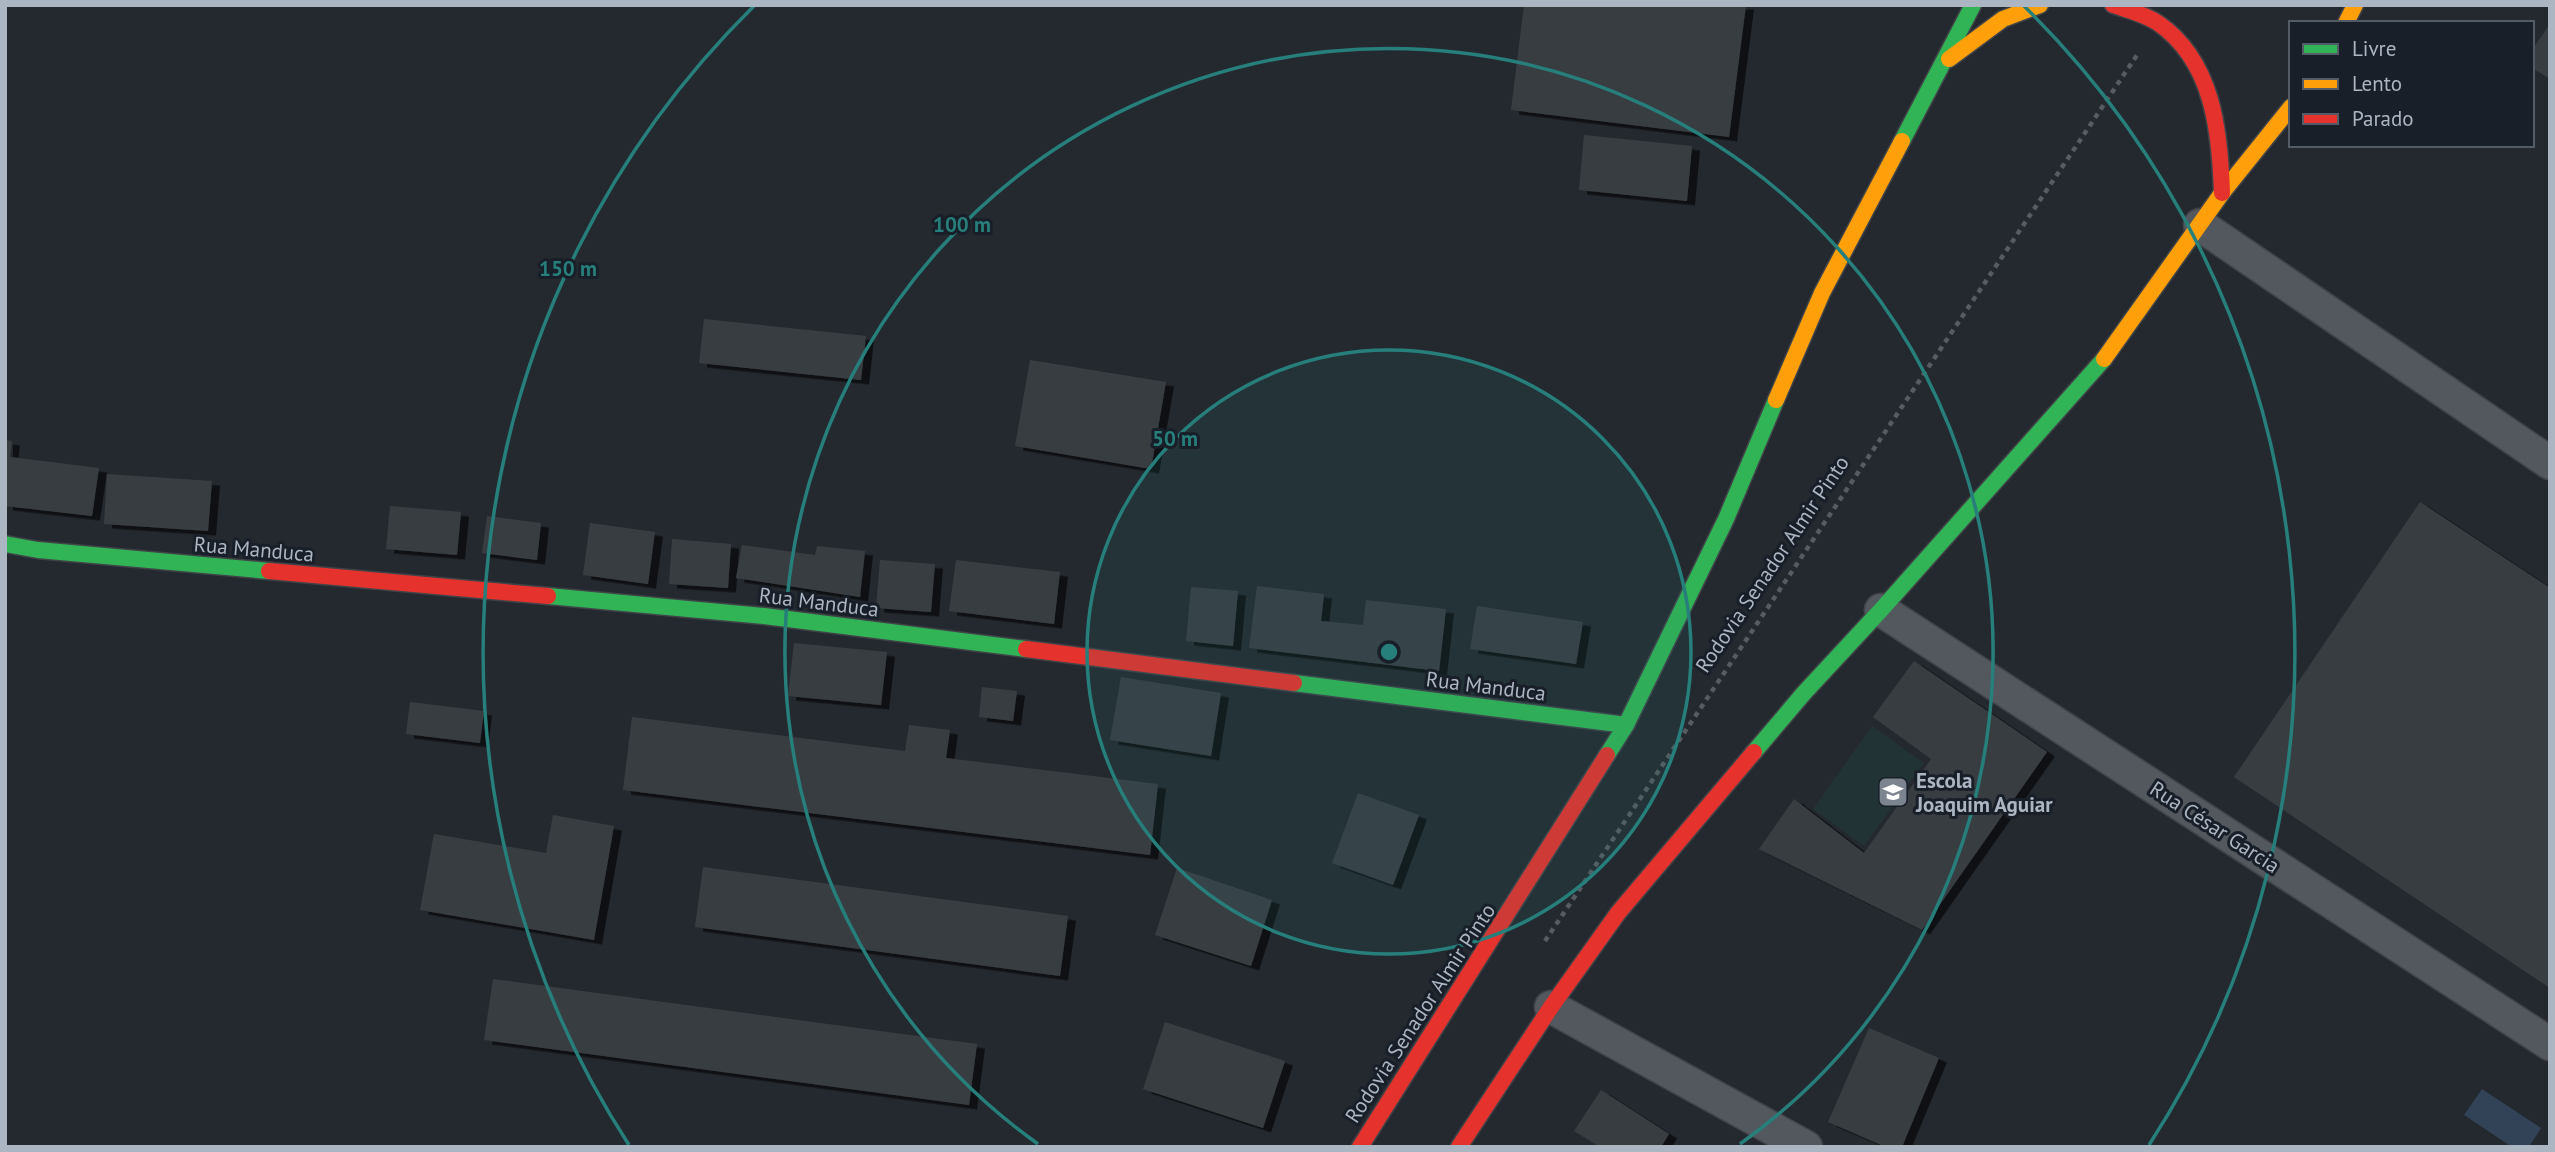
<svg xmlns="http://www.w3.org/2000/svg" width="2555" height="1152" font-family="'PT Sans',sans-serif">
	<style>
		.grass { fill: #223335 }
		.water { fill: #324257 }
		.building { fill: #393e43; filter: url(#shadow) }
		.lines { fill: none; stroke-linecap: round; stroke-linejoin: round }
		.street-casing { stroke: #404348; stroke-width: 35 }
		.fast-casing { stroke: #404348; stroke-width: 19 }
		.slow-casing { stroke: #404348; stroke-width: 19 }
		.jam-casing { stroke: #404348; stroke-width: 19 }
		.path { stroke: #565c61; stroke-width: 4.5; stroke-dasharray: 5 5; stroke-linecap: butt }
		.street { stroke: #53575e; stroke-width: 32 }
		.fast { stroke: #30b455; stroke-width: 16 }
		.slow { stroke: #ff9f0a; stroke-width: 16 }
		.jam { stroke: #e5322d; stroke-width: 16 }
		.ring { fill: none; stroke: #277f7b; stroke-width: 3.5 }
		.labels { text-anchor: middle; dominant-baseline: central; stroke-width: 6; stroke-linejoin: round; paint-order: stroke }
		.street-label { font-size: 21px; fill: #acb5c2; stroke: #181f29 }
		.poi-label { font-size: 21px; font-weight: bold; fill: #acb5c2; stroke: #181f29; text-anchor: start }
		.centre { fill: #277f7b; stroke: #181f29; stroke-width: 3.5 }
		.ring-label { font-size: 21px; text-anchor: middle; font-weight: bold; fill: #277f7b; stroke: #181f29; stroke-width: 6; stroke-linejoin: round; paint-order: stroke }
	</style>
	<defs>
		<filter id="shadow"><feDropShadow dx="8" dy="4.5" stdDeviation="0" flood-color="#0009"/></filter>
	</defs>
	<rect width="100%" height="100%" fill="#24292f"/>
	<path class="grass" d="M 1872,726 L 1924,763 L 1864,846 L 1813,809 Z"/>
	<path class="water" d="M 2482,1089 L 2541,1128 L 2529,1147 L 2512,1147 L 2464,1115 Z"/>
	<g class="building">
		<path d="M 1524,5 L 1746,5 L 1729,137 L 1511,110 Z"/>
		<path d="M 2550,24 L 2550,79 L 2532,68 L 2532,50 Z"/>
		<path d="M 1584,135 L 1692,146 L 1687,201 L 1579,190 Z"/>
		<path d="M 704,319 L 866,336 L 861,380 L 699,363 Z"/>
		<path d="M 1030,360 L 1166,382 L 1151,469 L 1015,446 Z"/>
		<path d="M 5,440 L 12,441 L 10,457 L 99,468 L 92,516 L 5,506 Z"/>
		<path d="M 107,474 L 212,481 L 208,531 L 104,524 Z"/>
		<path d="M 2420,502 L 2550,588 L 2550,988 L 2234,777 Z"/>
		<path d="M 390,506 L 461,512 L 457,555 L 386,549 Z"/>
		<path d="M 487,516 L 541,523 L 537,560 L 482,553 Z"/>
		<path d="M 590,523 L 655,532 L 648,584 L 583,575 Z"/>
		<path d="M 672,539 L 731,544 L 728,588 L 669,584 Z"/>
		<path d="M 742,545 L 815,555 L 817,546 L 865,551 L 860,597 L 736,578 Z"/>
		<path d="M 880,560 L 935,564 L 931,612 L 876,608 Z"/>
		<path d="M 956,560 L 1060,572 L 1054,624 L 949,611 Z"/>
		<path d="M 1257,586 L 1324,594 L 1321,621 L 1363,625 L 1366,600 L 1446,609 L 1439,671 L 1249,648 Z"/>
		<path d="M 1191,587 L 1238,591 L 1233,646 L 1186,641 Z"/>
		<path d="M 1477,606 L 1583,622 L 1576,664 L 1470,649 Z"/>
		<path d="M 794,643 L 887,652 L 881,705 L 788,696 Z"/>
		<path d="M 1914,661 L 2047,752 L 1922,930 L 1759,849 L 1794,799 L 1864,853 L 1931,759 L 1873,717 Z"/>
		<path d="M 1121,677 L 1221,693 L 1211,756 L 1110,740 Z"/>
		<path d="M 982,687 L 1017,691 L 1013,721 L 979,717 Z"/>
		<path d="M 410,702 L 484,711 L 480,743 L 406,734 Z"/>
		<path d="M 632,717 L 905,751 L 909,725 L 950,730 L 946,758 L 1158,784 L 1150,855 L 623,790 Z"/>
		<path d="M 1358,793 L 1419,815 L 1393,885 L 1332,863 Z"/>
		<path d="M 553,815 L 614,826 L 594,940 L 420,910 L 434,834 L 546,853 Z"/>
		<path d="M 703,867 L 1068,916 L 1060,976 L 695,927 Z"/>
		<path d="M 1177,868 L 1272,900 L 1251,966 L 1155,935 Z"/>
		<path d="M 493,979 L 977,1044 L 969,1105 L 484,1040 Z"/>
		<path d="M 1165,1022 L 1285,1061 L 1263,1128 L 1143,1089 Z"/>
		<path d="M 1869,1028 L 1939,1058 L 1902,1147 L 1886,1147 L 1828,1122 Z"/>
		<path d="M 1601,1090 L 1669,1134 L 1661,1147 L 1600,1147 L 1574,1131 Z"/>
	</g>
	<g class="lines">
		<g class="street-casing">
			<g id="street">
				<path d="M 2200,225 L 2550,463"/>
				<path d="M 1881,610 L 2550,1044"/>
				<path d="M 1551,1007 L 1806,1147"/>
			</g>
		</g>
		<g class="fast-casing">
			<g id="fast">
				<path d="M 1902,141 L 1973,5"/>
				<path d="M 5,544 L 38,550 L 269,571"/>
				<path d="M 548,596 L 764,616 L 1026,649"/>
				<path d="M 1294,683 L 1626,725"/>
				<path d="M 1754,752 L 1804,693 L 1881,610 L 2104,359"/>
				<path d="M 1607,755 L 1626,725 L 1726,519 L 1776,400"/>
			</g>
		</g>
		<g class="slow-casing">
			<g id="slow">
				<path d="M 2346,23 L 2355,5"/>
				<path d="M 1949,59 L 2003,19 L 2040,5"/>
				<path d="M 2104,359 L 2222,193 L 2291,107"/>
				<path d="M 1776,400 L 1822,293 L 1902,141"/>
			</g>
		</g>
		<g class="jam-casing">
			<g id="jam">
				<path d="M 2113,5 C 2128,10 2145,14 2158,23 C 2213,61 2220,131 2222,193"/>
				<path d="M 269,571 L 548,596"/>
				<path d="M 1026,649 L 1294,683"/>
				<path d="M 1360,1147 L 1607,755"/>
				<path d="M 1459,1147 L 1551,1007 L 1618,913 L 1754,752"/>
			</g>
		</g>
		<path class="path" d="M 1545,941 L 2137,55"/>
		<use href="#street" class="street"/>
		<use href="#fast" class="fast"/>
		<use href="#slow" class="slow"/>
		<use href="#jam" class="jam"/>
	</g>
	<circle cx="1389" cy="652" r="302" fill="#277f7b" fill-opacity=".12"/>
	<g class="ring">
		<circle cx="1389" cy="652" r="302"/>
		<path d="M1038 1144A604 604 0 1 1 1740 1144"/>
		<path d="M629 1145A906 906 0 0 1 754 6M2024 6A906 906 0 0 1 2149 1145"/>
	</g>
	<defs>
		<g id="school-square" transform="scale(1.575)"><rect x="-9" y="-9" width="18" height="18" rx="4" fill="#7c848f" stroke="#181f29"/><path d="M0-5L7-2L0 1L-7-2ZM-4 1L0 2.5L4 1V4Q0 6-4 4Z" fill="#fff"/></g>
	</defs>
	<g fill-rule="evenodd">
		<use href="#school-square" x="1893" y="792"/>
	</g>
	<g class="labels">
		<g class="street-label">
			<text transform="translate(254 549) rotate(5)">Rua Manduca</text>
			<text transform="translate(1772 564) rotate(-56)">Rodovia Senador Almir Pinto</text>
			<text transform="translate(819 602) rotate(7)">Rua Manduca</text>
			<text transform="translate(1486 686) rotate(7)">Rua Manduca</text>
			<text transform="translate(2215 827) rotate(33)">Rua César Garcia</text>
			<text transform="translate(1420 1013) rotate(-57)">Rodovia Senador Almir Pinto</text>
		</g>
		<g class="poi-label">
			<text x="1916" y="780">Escola<tspan x="1916" dy="24">Joaquim Aguiar</tspan></text>
		</g>
	</g>
	<circle cx="1389" cy="652" r="10" class="centre"/>
	<g class="ring-label">
		<text x="962" y="232">100 m</text>
		<text x="568" y="276">150 m</text>
		<text x="1175" y="446">50 m</text>
	</g>
	<rect width="2555" height="1152" fill="none" stroke="#acb5c2" stroke-width="14"/>
	<rect x="2289" y="21" width="245" height="126" fill="#181f29" stroke="#535b66" stroke-width="2"/>
	<rect x="2303" y="44" width="35" height="10" fill="#30b455" stroke="#535b66" stroke-width="2"/>
	<text x="2352" y="56" font-size="21" fill="#acb5c2">Livre</text>
	<rect x="2303" y="79" width="35" height="10" fill="#ff9f0a" stroke="#535b66" stroke-width="2"/>
	<text x="2352" y="91" font-size="21" fill="#acb5c2">Lento</text>
	<rect x="2303" y="114" width="35" height="10" fill="#e5322d" stroke="#535b66" stroke-width="2"/>
	<text x="2352" y="126" font-size="21" fill="#acb5c2">Parado</text>
</svg>
